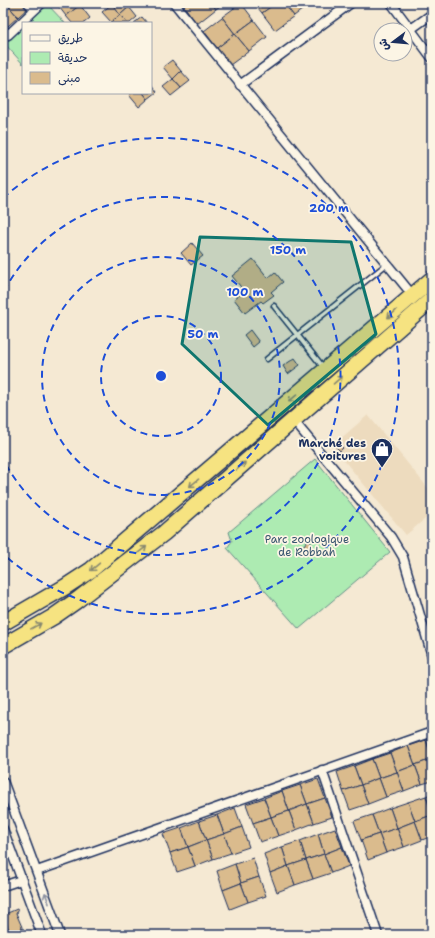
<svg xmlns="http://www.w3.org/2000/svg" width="435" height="938" font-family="'Shantell Sans','Playpen Sans Arabic',sans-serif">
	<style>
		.built { fill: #eddbbe }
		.green { fill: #adebb2; stroke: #648d88 }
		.building { fill: #dabb8d; stroke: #1b2f5e }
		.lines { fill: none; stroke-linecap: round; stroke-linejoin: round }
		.lane-casing { stroke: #1b2f5e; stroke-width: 7 }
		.street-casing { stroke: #1b2f5e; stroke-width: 11 }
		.highway-casing { stroke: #1b2f5e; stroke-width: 18 }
		.lane { stroke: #fcf5e5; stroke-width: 4 }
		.street { stroke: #fcf5e5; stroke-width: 8 }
		.highway { stroke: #f6e381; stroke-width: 15 }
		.oneway { stroke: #888970 }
		.oneway2 { stroke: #8c92a2 }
		.marked { fill: #0f766e; fill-opacity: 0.2; stroke: #0f766e; stroke-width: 3; stroke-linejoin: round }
		.ring { fill: none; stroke: #1d4ed8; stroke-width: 2; stroke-dasharray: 7 5 }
		.labels { text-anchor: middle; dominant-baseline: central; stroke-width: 3.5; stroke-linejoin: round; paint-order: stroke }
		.poi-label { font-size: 11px; font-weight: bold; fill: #1b2f5e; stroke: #fcf5e5; text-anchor: end }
		.park-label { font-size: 11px; fill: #38556f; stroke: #fcf5e5 }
		.centre { fill: #1d4ed8; stroke: #fcf5e5; stroke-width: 2 }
		.ring-label { font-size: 12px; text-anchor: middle; font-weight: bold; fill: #1d4ed8; stroke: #fcf5e5; stroke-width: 3.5; stroke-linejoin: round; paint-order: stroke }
	</style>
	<rect width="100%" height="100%" fill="#f5e9d3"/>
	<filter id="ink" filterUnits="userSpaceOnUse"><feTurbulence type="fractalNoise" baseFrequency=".025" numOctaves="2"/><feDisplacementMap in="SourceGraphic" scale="8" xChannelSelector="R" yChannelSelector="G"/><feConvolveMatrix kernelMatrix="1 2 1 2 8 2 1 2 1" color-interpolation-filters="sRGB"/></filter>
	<g filter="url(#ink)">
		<path class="built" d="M 368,415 L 432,493 L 432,513 L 406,535 L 332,446 Z"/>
		<g class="green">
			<path d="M 47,4 L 65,23 L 27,23 Z"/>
			<path d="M 23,27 L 23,64 L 5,44 Z"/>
			<path d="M 315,459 L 390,552 L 299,629 L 227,548 L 232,541 L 229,532 Z"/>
		</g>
		<g class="building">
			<path d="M 3,3 L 6,3 L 18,17 L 8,26 L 3,21 Z"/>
			<path d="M 6,3 L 25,3 L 29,7 L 18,17 Z"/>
			<path d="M 56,3 L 79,3 L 80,5 L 66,16 Z"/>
			<path d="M 113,3 L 126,3 L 129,7 L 120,15 L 112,4 Z"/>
			<path d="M 188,3 L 211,3 L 216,9 L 197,24 L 184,6 Z"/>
			<path d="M 211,3 L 224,3 L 216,9 Z"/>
			<path d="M 241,3 L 254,20 L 235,34 L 222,17 Z"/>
			<path d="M 254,3 L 276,3 L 262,13 Z"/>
			<path d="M 276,3 L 284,3 L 294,16 L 275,30 L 262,13 Z"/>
			<path d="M 284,3 L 311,3 L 294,16 Z"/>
			<path d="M 112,4 L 120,15 L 111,22 L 102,12 Z"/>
			<path d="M 80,5 L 90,18 L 84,23 L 72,23 L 66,16 Z"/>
			<path d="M 129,7 L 137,17 L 130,23 L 127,23 L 120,15 Z"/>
			<path d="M 120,15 L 127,23 L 112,23 L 111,22 Z"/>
			<path d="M 142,17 L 147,23 L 134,23 Z"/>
			<path d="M 222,17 L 235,34 L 217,48 L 204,31 Z"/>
			<path d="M 254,20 L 267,37 L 249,51 L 235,34 Z"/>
			<path d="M 235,34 L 249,51 L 230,65 L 217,48 Z"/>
			<path d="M 172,60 L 181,71 L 173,79 L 163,67 Z"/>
			<path d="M 181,71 L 190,81 L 181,88 L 173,79 Z"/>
			<path d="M 173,79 L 181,88 L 171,96 L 163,87 Z"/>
			<path d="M 151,84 L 157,92 L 148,99 L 143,93 L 151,93 Z"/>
			<path d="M 132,93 L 143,93 L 148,99 L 139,107 L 129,95 Z"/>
			<path d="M 192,243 L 203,256 L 191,265 L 181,253 Z"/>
			<path d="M 253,259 L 268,278 L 275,272 L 283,282 L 271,292 L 274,295 L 263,303 L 261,301 L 245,313 L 234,299 L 244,291 L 232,276 Z"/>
			<path d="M 250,330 L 259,342 L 253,347 L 244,335 Z"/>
			<path d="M 295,358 L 300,365 L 288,374 L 283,366 Z"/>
			<path d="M 338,443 L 343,448 L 340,451 L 335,446 Z"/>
			<path d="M 308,540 L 312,544 L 307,550 L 303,546 Z"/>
			<path d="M 432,738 L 432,756 L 426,740 Z"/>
			<path d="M 426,740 L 432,759 L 415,765 L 408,746 Z"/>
			<path d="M 408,746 L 415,765 L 397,772 L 390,753 Z"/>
			<path d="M 390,753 L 397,772 L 379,778 L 372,759 Z"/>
			<path d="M 372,759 L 379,778 L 361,785 L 354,766 Z"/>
			<path d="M 432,759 L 432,781 L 422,784 L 415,765 Z"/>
			<path d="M 415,765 L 422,784 L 404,791 L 397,772 Z"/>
			<path d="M 354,766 L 361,785 L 343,791 L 337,772 Z"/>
			<path d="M 397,772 L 404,791 L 386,797 L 379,778 Z"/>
			<path d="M 379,778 L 386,797 L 368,804 L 361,785 Z"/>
			<path d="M 318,779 L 325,798 L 307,804 L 300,785 Z"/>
			<path d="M 300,785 L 307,804 L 289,811 L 282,791 Z"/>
			<path d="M 361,785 L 368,804 L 350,810 L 343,791 Z"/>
			<path d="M 282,791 L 289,811 L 271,817 L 264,798 Z"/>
			<path d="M 432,793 L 432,813 L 426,796 Z"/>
			<path d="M 426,796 L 432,815 L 415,821 L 408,802 Z"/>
			<path d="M 264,798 L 271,817 L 253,823 L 246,804 Z"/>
			<path d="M 325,798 L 332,817 L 314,823 L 307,804 Z"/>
			<path d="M 408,802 L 415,821 L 397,828 L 390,808 Z"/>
			<path d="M 307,804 L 314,823 L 296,830 L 289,811 Z"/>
			<path d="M 235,808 L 242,827 L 224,834 L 217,815 Z"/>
			<path d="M 390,808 L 397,828 L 379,834 L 372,815 Z"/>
			<path d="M 289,811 L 296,830 L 278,836 L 271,817 Z"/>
			<path d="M 217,815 L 224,834 L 206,840 L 199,821 Z"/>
			<path d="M 372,815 L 379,834 L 361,840 L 354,821 Z"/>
			<path d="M 432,815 L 432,836 L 422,840 L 415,821 Z"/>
			<path d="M 271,817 L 278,836 L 260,842 L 253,823 Z"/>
			<path d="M 199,821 L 206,840 L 188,847 L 181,828 Z"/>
			<path d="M 415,821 L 422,840 L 404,847 L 397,828 Z"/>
			<path d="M 242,827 L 249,847 L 231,853 L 224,834 Z"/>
			<path d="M 181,828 L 188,847 L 170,853 L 163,834 Z"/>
			<path d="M 335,828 L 342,847 L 324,854 L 318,834 Z"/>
			<path d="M 397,828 L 404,847 L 386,853 L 379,834 Z"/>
			<path d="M 224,834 L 231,853 L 213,859 L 206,840 Z"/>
			<path d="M 318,834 L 324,854 L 306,860 L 300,841 Z"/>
			<path d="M 379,834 L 386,853 L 368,860 L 361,840 Z"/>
			<path d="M 206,840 L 213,859 L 195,866 L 188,847 Z"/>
			<path d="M 300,841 L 306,860 L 288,866 L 282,847 Z"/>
			<path d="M 188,847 L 195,866 L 177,872 L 170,853 Z"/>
			<path d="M 282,847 L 288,866 L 270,873 L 264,854 Z"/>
			<path d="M 342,847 L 349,866 L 331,873 L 324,854 Z"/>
			<path d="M 324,854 L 331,873 L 313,879 L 306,860 Z"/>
			<path d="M 253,858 L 259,877 L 241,883 L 235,864 Z"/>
			<path d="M 306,860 L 313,879 L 295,885 L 288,866 Z"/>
			<path d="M 235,864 L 241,883 L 223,890 L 217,871 Z"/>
			<path d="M 288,866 L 295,885 L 277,892 L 270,873 Z"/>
			<path d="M 259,877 L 266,896 L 248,902 L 241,883 Z"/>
			<path d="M 241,883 L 248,902 L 230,909 L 223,890 Z"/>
			<path d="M 17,909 L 18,912 L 16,913 L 22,927 L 21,929 L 23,928 L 24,931 L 11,935 L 3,915 Z"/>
		</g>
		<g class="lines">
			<g class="lane-casing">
				<g id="lane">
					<path d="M 274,306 L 323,367"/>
					<path d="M 267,359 L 387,264"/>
				</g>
			</g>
			<g class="street-casing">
				<g id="street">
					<path d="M 28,3 L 34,9"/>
					<path d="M 174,3 L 414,297"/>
					<path d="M 391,3 L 432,58"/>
					<path d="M 3,29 L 8,35 L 42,3"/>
					<path d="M 411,29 L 432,14"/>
					<path d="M 240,85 L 351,3"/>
					<path d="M 293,420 L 391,537 L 403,557 L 432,656"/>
					<path d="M 322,770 L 378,935"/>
					<path d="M 3,781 L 60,935"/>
					<path d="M 3,829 L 42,935"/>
					<path d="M 37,871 L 432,732"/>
					<path d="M 3,886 L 21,880"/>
				</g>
			</g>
			<g class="highway-casing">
				<g id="highway">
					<path d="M 3,623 L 65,587 L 91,570 L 432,279"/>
					<path d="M 3,646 L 53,617 L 76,601 L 164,533 L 432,299"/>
				</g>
			</g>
			<use href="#lane" class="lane"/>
			<use href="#street" class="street"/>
			<use href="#highway" class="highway"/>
		</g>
		<defs><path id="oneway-shaft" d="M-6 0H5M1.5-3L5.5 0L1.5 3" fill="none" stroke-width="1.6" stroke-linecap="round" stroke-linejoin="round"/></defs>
		<g class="oneway">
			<use href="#oneway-shaft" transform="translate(392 314) rotate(139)"/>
			<use href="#oneway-shaft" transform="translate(338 380) rotate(-41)"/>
			<use href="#oneway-shaft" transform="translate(293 398) rotate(139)"/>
			<use href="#oneway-shaft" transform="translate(241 466) rotate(-42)"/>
			<use href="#oneway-shaft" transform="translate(194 483) rotate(140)"/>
			<use href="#oneway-shaft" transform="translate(142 550) rotate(-38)"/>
			<use href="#oneway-shaft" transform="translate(95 567) rotate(140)"/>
			<use href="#oneway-shaft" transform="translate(36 626) rotate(-29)"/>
		</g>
		<use class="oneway2" href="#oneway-shaft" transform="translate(47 898) rotate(-110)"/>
	</g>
	<path class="marked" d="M 200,237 L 351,242 L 376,334 L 268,425 L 182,344 Z"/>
	<g class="ring">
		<circle cx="161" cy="376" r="60"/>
		<circle cx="161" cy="376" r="119"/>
		<path d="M4 291A179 179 0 1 1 4 461"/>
		<path d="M3 198A238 238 0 1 1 3 554"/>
	</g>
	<defs>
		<g id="shop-pin" transform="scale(1.15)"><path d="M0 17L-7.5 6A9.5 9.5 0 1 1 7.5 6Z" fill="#1b2f5e" stroke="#fcf5e5"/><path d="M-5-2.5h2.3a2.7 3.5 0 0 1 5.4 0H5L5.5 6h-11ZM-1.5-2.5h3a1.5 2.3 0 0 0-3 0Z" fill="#fff"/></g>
	</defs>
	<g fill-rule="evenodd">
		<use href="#shop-pin" x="382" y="449"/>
	</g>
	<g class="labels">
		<g class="poi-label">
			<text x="366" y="443">Marché des<tspan x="366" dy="13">voitures</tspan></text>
		</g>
		<g class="park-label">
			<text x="307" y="539">Parc zoologique<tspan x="307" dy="13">de Robbah</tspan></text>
		</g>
	</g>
	<circle cx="161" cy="376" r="6" class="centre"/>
	<g class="ring-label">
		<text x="329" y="212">200 m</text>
		<text x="288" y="254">150 m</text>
		<text x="245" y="296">100 m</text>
		<text x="203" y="338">50 m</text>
	</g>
	<rect width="435" height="938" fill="none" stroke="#fcf5e5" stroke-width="16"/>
	<rect x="8" y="8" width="419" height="922" fill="none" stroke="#1b2f5e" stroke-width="1.5" filter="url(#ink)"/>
	<rect x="22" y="22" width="130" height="72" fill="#fcf5e5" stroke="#a2a6af"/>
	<rect x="30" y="35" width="20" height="6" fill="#fcf5e5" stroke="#a2a6af"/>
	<text x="58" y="42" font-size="12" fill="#1b2f5e">طريق</text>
	<rect x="30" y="52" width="20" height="12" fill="#adebb2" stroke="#a2a6af"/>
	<text x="58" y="62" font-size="12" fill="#1b2f5e">حديقة</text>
	<rect x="30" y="72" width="20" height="12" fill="#dabb8d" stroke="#a2a6af"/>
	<text x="58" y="82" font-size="12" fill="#1b2f5e">مبنى</text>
	<g transform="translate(393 42) rotate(254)"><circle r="19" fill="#fcf5e5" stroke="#a2a6af"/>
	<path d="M0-3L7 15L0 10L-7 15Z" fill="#1b2f5e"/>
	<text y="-6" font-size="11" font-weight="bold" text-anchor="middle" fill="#1b2f5e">ش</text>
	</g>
</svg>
